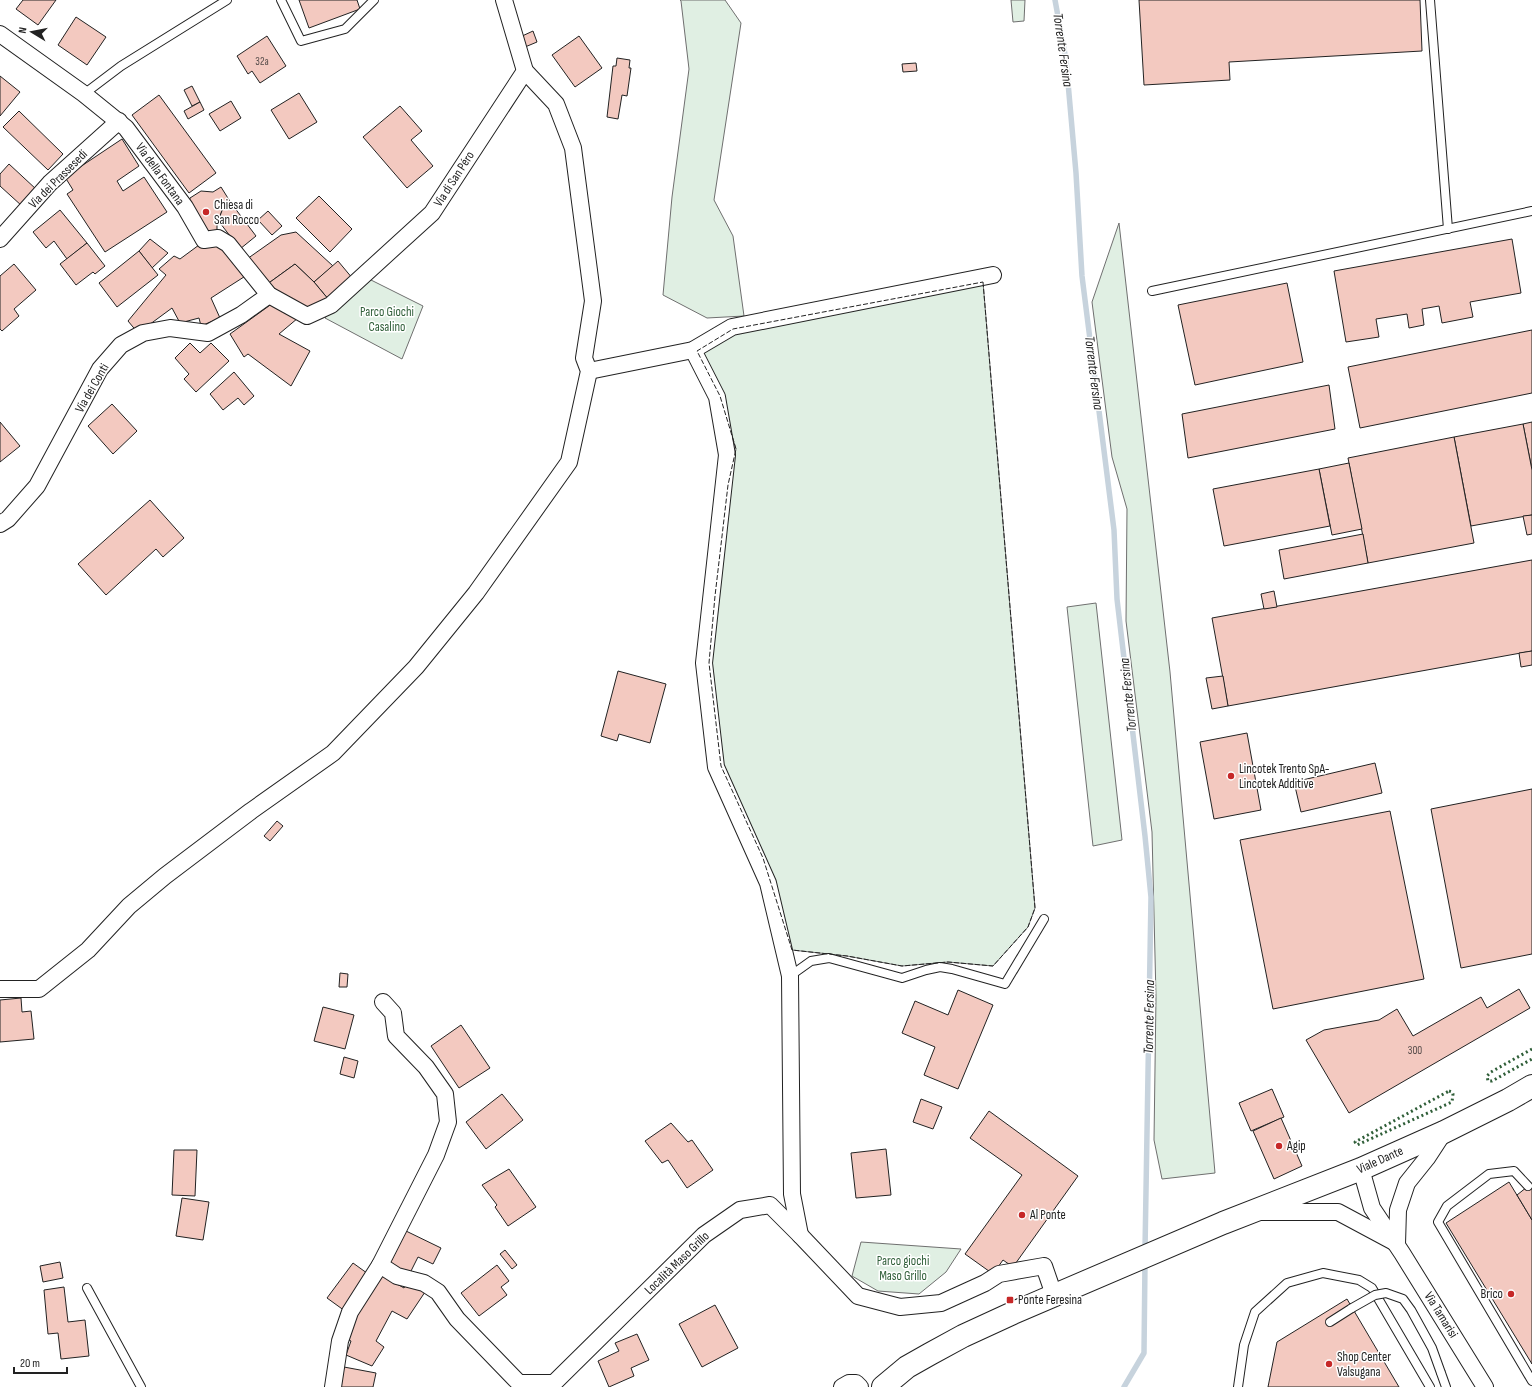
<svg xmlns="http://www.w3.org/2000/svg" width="1532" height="1387" font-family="'Sofia Sans Condensed',sans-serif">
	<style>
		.green { fill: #e0efe3; stroke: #6f6f6f }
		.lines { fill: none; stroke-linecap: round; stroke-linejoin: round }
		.stream { stroke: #c7d3dd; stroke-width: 5.5 }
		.building { fill: #f3c9c0; stroke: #222 }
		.lane-casing { stroke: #222; stroke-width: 10 }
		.street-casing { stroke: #222; stroke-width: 18 }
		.secondary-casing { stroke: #222; stroke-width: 24 }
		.lane { stroke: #fff; stroke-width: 8 }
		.street { stroke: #fff; stroke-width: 16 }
		.secondary { stroke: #fff; stroke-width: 22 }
		.lane-bridge-casing { stroke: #222; stroke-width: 10; stroke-linecap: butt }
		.lane-bridge { stroke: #fff; stroke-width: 8 }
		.hedge { stroke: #2f5e38; stroke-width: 3; stroke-dasharray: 2 3; stroke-linecap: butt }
		.fence { stroke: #222; stroke-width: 1; stroke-dasharray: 5 2; stroke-linecap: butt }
		.poi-dot { fill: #c62828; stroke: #fff; stroke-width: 1.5 }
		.labels { text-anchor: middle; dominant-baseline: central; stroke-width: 3; stroke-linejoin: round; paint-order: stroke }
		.number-label { font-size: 11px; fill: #564c4a }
		.street-label { font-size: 13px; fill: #222; stroke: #fff }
		.poi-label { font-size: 13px; fill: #222; stroke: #fff; text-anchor: start }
		.park-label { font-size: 13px; fill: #2f5e38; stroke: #fff }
		.water-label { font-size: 14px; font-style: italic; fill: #222; stroke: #fff }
	</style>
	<rect width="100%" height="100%" fill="#fff"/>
	<g class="green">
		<path d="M 680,0 L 725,0 L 741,23 L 714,200 L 733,236 L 744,316 L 707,318 L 663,295 L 672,197 L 689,69 L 681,1 Z"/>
		<path d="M 1011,0 L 1025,0 L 1024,21 L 1013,22 Z"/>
		<path d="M 1119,223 L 1170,672 L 1215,1173 L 1162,1179 L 1154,1140 L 1156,997 L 1152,832 L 1126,621 L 1127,509 L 1112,457 L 1092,302 Z"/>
		<path d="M 363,276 L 423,306 L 402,359 L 325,318 Z"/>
		<path d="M 983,282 L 1035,908 L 1028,927 L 993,966 L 948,962 L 902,966 L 847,956 L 792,950 L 763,858 L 721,766 L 709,663 L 728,485 L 736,449 L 720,396 L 697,351 L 733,329 Z"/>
		<path d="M 1096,603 L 1122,840 L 1093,846 L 1067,607 Z"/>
		<path d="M 861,1242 L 961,1249 L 946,1272 L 919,1294 L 878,1291 L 852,1276 Z"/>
	</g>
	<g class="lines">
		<g class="stream">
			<path d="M 1055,0 L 1066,60 L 1076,173 L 1082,276 L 1114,530 L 1117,599 L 1145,836 L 1151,897 L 1145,1250"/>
			<path d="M 1124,1387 L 1144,1353 L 1145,1263"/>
		</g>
	</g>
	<g class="building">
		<path d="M 23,0 L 56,0 L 38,25 L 16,9 Z"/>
		<path d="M 299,0 L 357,0 L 360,9 L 309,28 Z"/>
		<path d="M 1139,0 L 1420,0 L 1422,51 L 1229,62 L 1230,80 L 1144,85 Z"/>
		<path d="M 76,17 L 106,37 L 87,65 L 58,45 Z"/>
		<path d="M 533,31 L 537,42 L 525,47 L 520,37 Z"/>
		<path d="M 267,36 L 286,66 L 260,83 L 252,71 L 248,74 L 237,56 Z"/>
		<path d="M 579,36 L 602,68 L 575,87 L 552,55 Z"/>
		<path d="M 617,58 L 630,60 L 629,68 L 631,68 L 627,96 L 622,95 L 618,119 L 607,117 L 613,66 L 616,66 Z"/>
		<path d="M 916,63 L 917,71 L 903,72 L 902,64 Z"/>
		<path d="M 0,76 L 20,92 L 0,116 Z"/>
		<path d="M 192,86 L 200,102 L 192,106 L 184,90 Z"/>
		<path d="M 299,93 L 317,122 L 289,139 L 271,110 Z"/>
		<path d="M 159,95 L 216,173 L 189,193 L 132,115 Z"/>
		<path d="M 231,101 L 241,118 L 220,131 L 209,114 Z"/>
		<path d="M 200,102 L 204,110 L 188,119 L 184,111 Z"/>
		<path d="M 400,106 L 422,131 L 411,140 L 433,166 L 407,188 L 363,137 Z"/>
		<path d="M 19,111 L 63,154 L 48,170 L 3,127 Z"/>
		<path d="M 122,139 L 139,166 L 117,181 L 123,191 L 144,177 L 167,212 L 105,252 L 67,194 L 73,190 L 65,177 Z"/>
		<path d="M 9,164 L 37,190 L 22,206 L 0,186 L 0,174 Z"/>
		<path d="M 221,187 L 231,203 L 223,208 L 220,216 L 217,219 L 217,231 L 202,232 L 188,209 L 190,198 L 201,191 L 213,192 Z"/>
		<path d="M 319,196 L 352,229 L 330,252 L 296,218 Z"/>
		<path d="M 231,203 L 256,236 L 240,249 L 217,219 L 220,216 L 223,208 Z"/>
		<path d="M 60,210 L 87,243 L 67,259 L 54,241 L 46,248 L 33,232 Z"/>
		<path d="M 268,211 L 282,226 L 272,235 L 258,220 Z"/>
		<path d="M 296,232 L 333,266 L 314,282 L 295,264 L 266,285 L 247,259 L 281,235 Z"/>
		<path d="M 150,239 L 168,253 L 152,268 L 139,251 Z"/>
		<path d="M 1512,239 L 1521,293 L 1470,302 L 1473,317 L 1442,323 L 1439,306 L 1422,309 L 1424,325 L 1409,328 L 1407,314 L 1376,319 L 1379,337 L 1346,342 L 1334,271 Z"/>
		<path d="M 87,243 L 105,266 L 95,274 L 93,272 L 76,285 L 60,264 Z"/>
		<path d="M 219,244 L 247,275 L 211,298 L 220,318 L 201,326 L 199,318 L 180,323 L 172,308 L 138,333 L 128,321 L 166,275 L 159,269 L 174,256 L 180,259 L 199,245 Z"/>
		<path d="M 139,251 L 158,275 L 117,307 L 99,283 Z"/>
		<path d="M 338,261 L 353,279 L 329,300 L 314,282 Z"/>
		<path d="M 14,264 L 36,290 L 14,309 L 19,316 L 2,331 L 0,329 L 0,276 Z"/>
		<path d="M 295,264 L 314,282 L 329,300 L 304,309 L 266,285 Z"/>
		<path d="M 1287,283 L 1303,362 L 1195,385 L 1178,305 Z"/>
		<path d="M 273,303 L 298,318 L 279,334 L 310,351 L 291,386 L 248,354 L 244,357 L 230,334 Z"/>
		<path d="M 1532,330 L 1532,393 L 1360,428 L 1348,367 Z"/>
		<path d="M 190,343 L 200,353 L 211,343 L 229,361 L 196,392 L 184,379 L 189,374 L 175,358 Z"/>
		<path d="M 234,372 L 254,396 L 244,405 L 238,398 L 223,410 L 210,394 Z"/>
		<path d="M 1329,385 L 1335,429 L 1188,458 L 1182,414 Z"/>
		<path d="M 112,404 L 137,431 L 113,454 L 88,426 Z"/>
		<path d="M 0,422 L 20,446 L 0,462 Z"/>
		<path d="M 1532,422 L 1532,470 L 1523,424 Z"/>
		<path d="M 1523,424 L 1532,470 L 1532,515 L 1471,526 L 1454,437 Z"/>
		<path d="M 1454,437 L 1474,543 L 1368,563 L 1348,458 Z"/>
		<path d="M 1349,463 L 1362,529 L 1332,535 L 1319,469 Z"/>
		<path d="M 1319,469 L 1330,526 L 1224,546 L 1213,489 Z"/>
		<path d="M 150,500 L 184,538 L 163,557 L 156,549 L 106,595 L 78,564 Z"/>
		<path d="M 1532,515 L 1532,534 L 1527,535 L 1523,516 Z"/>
		<path d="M 1363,534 L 1368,563 L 1284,579 L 1279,550 Z"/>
		<path d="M 1532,560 L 1532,651 L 1228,706 L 1212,618 Z"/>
		<path d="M 1274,591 L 1277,607 L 1264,609 L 1261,594 Z"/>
		<path d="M 1532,651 L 1532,665 L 1521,667 L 1519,653 Z"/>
		<path d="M 618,671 L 666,684 L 650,743 L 619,734 L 617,741 L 601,736 Z"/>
		<path d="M 1223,676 L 1228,706 L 1212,709 L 1206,678 Z"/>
		<path d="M 1247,733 L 1261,810 L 1214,819 L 1200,742 Z"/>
		<path d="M 1375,763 L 1382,793 L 1301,812 L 1294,782 Z"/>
		<path d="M 1532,789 L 1532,954 L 1461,968 L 1431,809 Z"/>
		<path d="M 1390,811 L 1424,979 L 1273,1009 L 1240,840 Z"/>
		<path d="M 277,821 L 283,826 L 270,841 L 264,836 Z"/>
		<path d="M 340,973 L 348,974 L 347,987 L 339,987 Z"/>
		<path d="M 1519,989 L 1530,1008 L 1349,1113 L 1306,1040 L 1324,1030 L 1379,1020 L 1397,1009 L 1413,1036 L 1481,997 L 1487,1008 Z"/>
		<path d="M 958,990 L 993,1005 L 958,1089 L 924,1075 L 935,1047 L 902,1033 L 915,1001 L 948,1015 Z"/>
		<path d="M 21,998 L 22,1012 L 31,1011 L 34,1039 L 0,1042 L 0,1000 Z"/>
		<path d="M 323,1007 L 354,1015 L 345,1049 L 314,1041 Z"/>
		<path d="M 461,1025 L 490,1068 L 459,1088 L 431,1046 Z"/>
		<path d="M 344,1057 L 358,1061 L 354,1078 L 340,1074 Z"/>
		<path d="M 1272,1089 L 1284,1117 L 1251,1131 L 1239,1103 Z"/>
		<path d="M 502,1094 L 523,1120 L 486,1149 L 466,1122 Z"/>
		<path d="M 921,1099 L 942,1107 L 933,1129 L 913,1122 Z"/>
		<path d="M 989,1111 L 1078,1176 L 1013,1267 L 1003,1260 L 993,1274 L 965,1254 L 1022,1175 L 970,1138 Z"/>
		<path d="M 1281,1118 L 1302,1166 L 1274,1179 L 1253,1131 Z"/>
		<path d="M 671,1123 L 688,1142 L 692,1140 L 713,1170 L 687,1188 L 668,1160 L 662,1163 L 645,1141 Z"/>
		<path d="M 886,1149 L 891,1195 L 856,1198 L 851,1153 Z"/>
		<path d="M 174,1150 L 197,1150 L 195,1196 L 172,1195 Z"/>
		<path d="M 509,1169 L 536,1207 L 508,1226 L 495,1207 L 497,1205 L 482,1185 Z"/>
		<path d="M 1509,1182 L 1532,1220 L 1532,1364 L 1446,1223 Z"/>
		<path d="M 1532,1183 L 1532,1220 L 1517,1195 Z"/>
		<path d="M 182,1198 L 209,1202 L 203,1240 L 176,1236 Z"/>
		<path d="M 406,1231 L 441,1248 L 433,1264 L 418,1257 L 409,1275 L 389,1265 Z"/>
		<path d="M 505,1250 L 517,1265 L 512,1269 L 500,1254 Z"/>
		<path d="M 60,1262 L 63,1278 L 43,1282 L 40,1266 Z"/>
		<path d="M 353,1263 L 371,1276 L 345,1311 L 327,1298 Z"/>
		<path d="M 497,1265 L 509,1281 L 501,1287 L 507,1295 L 479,1316 L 461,1293 Z"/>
		<path d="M 378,1273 L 404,1288 L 407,1283 L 425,1292 L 407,1319 L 392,1311 L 376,1341 L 384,1347 L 372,1366 L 346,1355 L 351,1341 L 343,1337 Z"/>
		<path d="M 64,1287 L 68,1322 L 85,1320 L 89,1356 L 61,1359 L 58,1333 L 48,1334 L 44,1290 Z"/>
		<path d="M 1347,1299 L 1399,1387 L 1268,1387 L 1277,1342 Z"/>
		<path d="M 715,1305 L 738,1348 L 702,1367 L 679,1324 Z"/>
		<path d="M 637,1334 L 649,1360 L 631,1368 L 634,1376 L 609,1387 L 598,1361 L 619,1351 L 615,1343 Z"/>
		<path d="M 344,1367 L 376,1373 L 373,1387 L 340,1387 Z"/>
	</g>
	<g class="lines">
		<g class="lane-casing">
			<g id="lane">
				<path d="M 281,0 L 301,41 L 345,29 L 374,0"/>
				<path d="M 1430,0 L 1448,229"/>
				<path d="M 84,94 L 121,66 L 227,0"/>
				<path d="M 1152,291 L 1532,211"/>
				<path d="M 790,976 L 811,961 L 829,958 L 902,978 L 926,970 L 940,967 L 952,969 L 1005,984 L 1044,919"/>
				<path d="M 1528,1186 L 1514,1171 L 1489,1174 L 1447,1206 L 1438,1222 L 1532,1381"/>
				<path d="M 87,1288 L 141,1387"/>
				<path d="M 1330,1322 L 1352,1308"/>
				<path d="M 1441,1373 L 1446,1387"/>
				<path d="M 1238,1387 L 1244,1345 L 1255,1312 L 1287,1283 L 1323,1273 L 1359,1280 L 1372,1288 L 1430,1387"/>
			</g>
		</g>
		<g class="street-casing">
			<g id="street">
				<path d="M 0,34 L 84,94 L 126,128 L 185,207 L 204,240 L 218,238 L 228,244 L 269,295 L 307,316 L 331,305 L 432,213 L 525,71"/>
				<path d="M 0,239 L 50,183 L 119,121"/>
				<path d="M 693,350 L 717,397 L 727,455 L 704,663 L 716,767 L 768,883 L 790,976 L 792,1194 L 800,1235"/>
				<path d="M 589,371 L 693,350 L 732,327 L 993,275"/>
				<path d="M 0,524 L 8,519 L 37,486 L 100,369 L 121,345 L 143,333 L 170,328 L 208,333 L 241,315 L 269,295"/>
				<path d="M 0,989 L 39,989 L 88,950 L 129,906 L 165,876 L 251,811 L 333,753 L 416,667 L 476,593 L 569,462 L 589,371 L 584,358 L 593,301 L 573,148 L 556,104 L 525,71 L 504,0"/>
				<path d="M 383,1002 L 393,1013 L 396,1036 L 426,1067 L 445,1094 L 448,1122 L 436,1155 L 380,1265 L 397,1276 L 424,1283 L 438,1292 L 457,1319 L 519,1383 L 554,1383 L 704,1235 L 740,1210 L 770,1205 L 800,1235 L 858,1296 L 900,1307 L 941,1303 L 985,1283 L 999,1274 L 1044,1266 L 1054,1295"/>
				<path d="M 1361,1169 L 1372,1208 L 1402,1253 L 1485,1387"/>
				<path d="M 1260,1212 L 1338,1212 L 1394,1242"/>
				<path d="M 1397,1244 L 1398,1210 L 1407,1183 L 1427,1158 L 1444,1132"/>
				<path d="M 333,1387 L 340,1341 L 350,1312 L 380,1265"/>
				<path d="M 842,1387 L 849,1383 L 856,1383 L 860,1387"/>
			</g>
		</g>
		<g class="secondary-casing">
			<path id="secondary" d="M 883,1387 L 907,1367 L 930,1354 L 963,1336 L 1013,1313 L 1223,1223 L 1361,1169 L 1444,1132 L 1508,1100 L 1532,1086"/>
		</g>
		<use href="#lane" class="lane"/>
		<use href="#street" class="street"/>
		<use href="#secondary" class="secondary"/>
		<g class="lane-bridge-casing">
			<path id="lane-bridge" d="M 1352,1308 L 1375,1295 L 1386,1293 L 1403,1299 L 1411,1310 L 1432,1348 L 1441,1373"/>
		</g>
		<use href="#lane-bridge" class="lane-bridge"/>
		<g class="hedge">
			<path d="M 1532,1049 L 1491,1072 L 1487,1076 L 1488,1081 L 1492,1081 L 1532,1059"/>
			<path d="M 1449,1091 L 1452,1092 L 1453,1094 L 1452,1102 L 1357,1145 L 1355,1142 Z"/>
		</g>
		<path class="fence" d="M 983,282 L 1035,908 L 1028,927 L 993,966 L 948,962 L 902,966 L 847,956 L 792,950 L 763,858 L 721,766 L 709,663 L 715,596 L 728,485 L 736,449 L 720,396 L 697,351 L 733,329 Z"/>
	</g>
	<g class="poi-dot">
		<circle cx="206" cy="212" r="4"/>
		<circle cx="1231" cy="776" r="4"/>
		<circle cx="1279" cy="1146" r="4"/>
		<circle cx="1022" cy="1215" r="4"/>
		<circle cx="1511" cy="1294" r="4"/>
		<rect x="1006" y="1296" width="8" height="8" rx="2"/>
		<circle cx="1329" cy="1364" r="4"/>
	</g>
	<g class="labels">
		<g class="number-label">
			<text x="262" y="61">32a</text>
			<text x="1415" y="1050">300</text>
		</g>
		<g class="street-label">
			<text transform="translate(160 174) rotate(54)">Via della Fontana</text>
			<text transform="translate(58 179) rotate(-45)">Via dei Prassesedi</text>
			<text transform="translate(454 179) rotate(-57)">Via di San Péro</text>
			<text transform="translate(92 388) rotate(-60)">Via dei Conti</text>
			<text transform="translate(1380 1160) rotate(-24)">Viale Dante</text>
			<text transform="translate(677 1263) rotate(-44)">Località Maso Grillo</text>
			<text transform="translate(1441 1315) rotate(58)">Via Tamarisi</text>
		</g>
		<g class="poi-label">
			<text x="214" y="205">Chiesa di<tspan x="214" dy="15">San Rocco</tspan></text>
			<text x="1239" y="769">Lincotek Trento SpA-<tspan x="1239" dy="15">Lincotek Additive</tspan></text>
			<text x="1287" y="1146">Agip</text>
			<text x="1030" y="1215">Al Ponte</text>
			<text x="1503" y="1294" text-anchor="end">Brico</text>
			<text x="1018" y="1300">Ponte Feresina</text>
			<text x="1337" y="1357">Shop Center<tspan x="1337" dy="15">Valsugana</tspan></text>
		</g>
		<g class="park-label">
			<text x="387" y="312">Parco Giochi<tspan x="387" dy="15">Casalino</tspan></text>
			<text x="903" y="1261">Parco giochi<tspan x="903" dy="15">Maso Grillo</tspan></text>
		</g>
		<g class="water-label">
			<text transform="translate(1063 50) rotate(82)">Torrente Fersina</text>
			<text transform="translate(1094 373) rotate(83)">Torrente Fersina</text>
			<text transform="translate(1128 695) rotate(-96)">Torrente Fersina</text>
			<text transform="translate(1149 1017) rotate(-89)">Torrente Fersina</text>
		</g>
	</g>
	<g transform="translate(32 32) rotate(280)" stroke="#ffffff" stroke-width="3" paint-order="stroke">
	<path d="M0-3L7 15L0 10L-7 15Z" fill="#222222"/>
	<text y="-6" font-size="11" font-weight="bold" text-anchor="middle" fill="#222222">N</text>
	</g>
	<path d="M14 1367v6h53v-6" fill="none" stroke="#222222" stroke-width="2"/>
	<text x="20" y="1367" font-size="12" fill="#222222" stroke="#ffffff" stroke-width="3" paint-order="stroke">20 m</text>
</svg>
